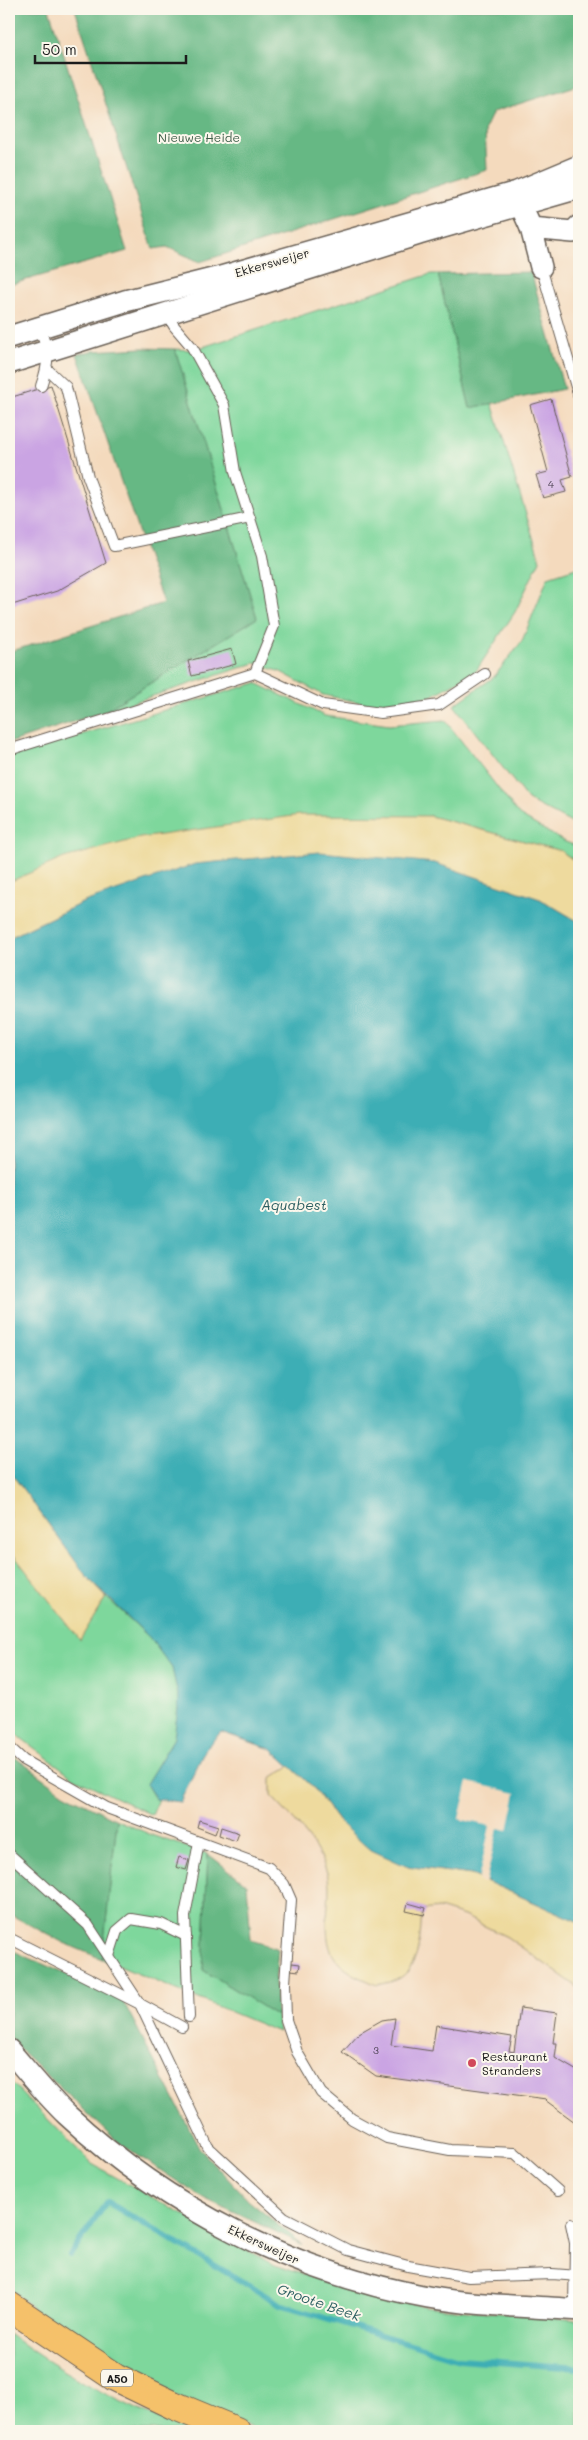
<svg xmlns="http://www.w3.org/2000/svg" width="588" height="2440" font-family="Mali,sans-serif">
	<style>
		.green { fill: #7ed79c; stroke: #4d7a5c }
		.forest { fill: #66b884; stroke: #416a50 }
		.sand { fill: #eeda9e; stroke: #857b5d }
		.water { fill: #3daeb5; stroke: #2c6568 }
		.pier { fill: #f4dabd }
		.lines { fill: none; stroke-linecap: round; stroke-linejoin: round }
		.stream { stroke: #3daeb5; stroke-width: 6 }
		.building { fill: #caa4e3 }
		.service-casing { stroke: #685e54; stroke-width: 12 }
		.minor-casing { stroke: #685e54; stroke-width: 24 }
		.motorway-casing { stroke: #685e54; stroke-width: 30 }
		.service { stroke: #fff; stroke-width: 10 }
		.minor { stroke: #fff; stroke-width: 21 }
		.motorway { stroke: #f5c16b; stroke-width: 28 }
		.poi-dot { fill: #d1495b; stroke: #fbf7ec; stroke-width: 2 }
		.labels { text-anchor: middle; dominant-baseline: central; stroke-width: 4; stroke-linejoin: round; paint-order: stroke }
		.number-label { font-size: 10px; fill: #483e4e }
		.shield { fill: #fbf7ec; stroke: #5f5e5a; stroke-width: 1 }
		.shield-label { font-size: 11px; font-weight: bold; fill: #1c1c1c }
		.park-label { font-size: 12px; fill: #3e5d49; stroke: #fbf7ec }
		.street-label { font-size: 12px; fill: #1c1c1c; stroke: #fbf7ec }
		.poi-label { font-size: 12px; fill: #1c1c1c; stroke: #fbf7ec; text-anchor: start }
		.water-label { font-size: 14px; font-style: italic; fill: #2b5e61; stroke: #fbf7ec }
	</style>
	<rect width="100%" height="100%" fill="#fbf7ec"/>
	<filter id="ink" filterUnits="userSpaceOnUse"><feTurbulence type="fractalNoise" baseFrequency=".02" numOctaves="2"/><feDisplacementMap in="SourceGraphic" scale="10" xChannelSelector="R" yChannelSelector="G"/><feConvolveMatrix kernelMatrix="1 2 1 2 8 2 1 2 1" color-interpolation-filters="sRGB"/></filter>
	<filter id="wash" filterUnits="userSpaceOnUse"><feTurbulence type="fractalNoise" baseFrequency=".0096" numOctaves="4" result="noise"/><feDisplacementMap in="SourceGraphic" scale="20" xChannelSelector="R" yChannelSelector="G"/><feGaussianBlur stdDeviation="1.12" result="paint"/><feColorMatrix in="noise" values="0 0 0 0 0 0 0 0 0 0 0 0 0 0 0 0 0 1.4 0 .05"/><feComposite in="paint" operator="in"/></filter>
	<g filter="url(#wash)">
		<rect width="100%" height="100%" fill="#f4dabd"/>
		<g class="green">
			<path d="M 431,274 L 438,274 L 470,408 L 492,403 L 540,560 L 515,612 L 476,671 L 430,697 L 368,704 L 323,695 L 281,672 L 255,663 L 103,712 L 257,618 L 175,349 L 193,350 Z"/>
			<path d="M 579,567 L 579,827 L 528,800 L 454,705 L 494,677 L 522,641 L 548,577 Z"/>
			<path d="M 256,683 L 325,716 L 389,725 L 445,720 L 519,815 L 563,841 L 579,847 L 579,864 L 561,851 L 430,816 L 9,882 L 9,756 Z"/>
			<path d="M 9,1549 L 80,1639 L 106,1597 L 150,1638 L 172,1668 L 179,1700 L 174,1738 L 146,1784 L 155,1799 L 159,1799 L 152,1815 L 73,1777 L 9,1729 Z"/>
			<path d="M 117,1820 L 154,1836 L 208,1854 L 203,1970 L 277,2016 L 279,2032 L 102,1959 Z"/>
			<path d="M 9,2080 L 92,2164 L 274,2265 L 372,2296 L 430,2307 L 579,2320 L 579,2431 L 259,2431 L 177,2397 L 118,2368 L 52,2325 L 9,2287 Z"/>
			<path d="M 9,2334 C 62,2375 126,2406 188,2431 L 9,2431 Z"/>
		</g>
		<g class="forest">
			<path d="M 9,9 L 49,9 L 127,251 L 9,285 Z"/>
			<path d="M 75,9 L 579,9 L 579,85 L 493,112 L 485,129 L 487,170 L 200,262 L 167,247 L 153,249 Z"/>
			<path d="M 531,272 L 564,389 L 470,408 L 438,274 Z"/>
			<path d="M 142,348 L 175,349 L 257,618 L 103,712 L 9,743 L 9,652 L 163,603 L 77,354 L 93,351 Z"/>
			<path d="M 9,1753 L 64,1793 L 117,1820 L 102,1959 L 64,1943 L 9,1914 Z"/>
			<path d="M 208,1854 L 247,1884 L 251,1940 L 278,1949 L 275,1983 L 277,2016 L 203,1970 Z"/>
			<path d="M 9,1949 L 122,1999 L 200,2149 L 249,2201 L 302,2244 L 201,2197 L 119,2143 L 15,2045 L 9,2036 Z"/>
		</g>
		<g class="sand">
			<path d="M 300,815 L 430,816 L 561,851 L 579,864 L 579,922 L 540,899 L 84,902 L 9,938 L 9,882 L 64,858 L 140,838 Z"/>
			<path d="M 9,1470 L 87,1577 L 106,1597 L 80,1640 L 9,1549 Z"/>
			<path d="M 290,1766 L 313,1787 L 339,1822 L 406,1866 L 472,1875 L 579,1922 L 579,1988 L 507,1937 L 464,1916 L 439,1908 L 422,1910 C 420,1931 422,1964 400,1978 C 394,1982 385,1983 378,1985 C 331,1967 324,1954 328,1904 C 329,1894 330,1880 326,1870 C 315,1840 293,1819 271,1796 L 271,1778 Z"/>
		</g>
		<path class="water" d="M 320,852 L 435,863 L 540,899 L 579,922 L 579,1922 L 472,1875 L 406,1866 L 369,1849 L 339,1822 L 313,1787 L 271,1749 L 221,1732 L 206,1748 L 180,1802 L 156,1799 L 146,1784 L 174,1738 L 179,1700 L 172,1668 L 150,1638 L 87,1577 L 9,1470 L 9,938 L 84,902 L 195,864 Z"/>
		<path class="pier" d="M 468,1782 L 516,1793 L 508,1830 L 498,1828 L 485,1884 L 478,1881 L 490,1826 L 459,1819 Z"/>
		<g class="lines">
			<path class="stream" d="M 70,2255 L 107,2202 L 280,2304 L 459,2359 L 579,2368"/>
		</g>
		<g id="blocks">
			<g class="building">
				<path d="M 51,385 L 106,563 L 57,591 L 9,606 L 9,398 Z"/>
				<path d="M 551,399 L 572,477 L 562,480 L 566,492 L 543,498 L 536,475 L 548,472 L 530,405 Z"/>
				<path d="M 232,649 L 236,664 L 192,676 L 188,661 Z"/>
				<path d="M 199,1820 L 218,1826 L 215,1834 L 197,1827 Z"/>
				<path d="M 221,1827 L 239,1833 L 236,1841 L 219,1835 Z"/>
				<path d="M 179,1857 L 189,1860 L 186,1870 L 176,1867 Z"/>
				<path d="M 408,1903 L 426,1908 L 424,1915 L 406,1911 Z"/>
				<path d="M 292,1963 L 300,1964 L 299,1971 L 291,1970 Z"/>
				<path d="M 520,2008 L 557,2013 L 553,2043 L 557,2043 L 555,2058 L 579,2072 L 579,2125 L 545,2100 L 546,2099 L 376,2076 L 342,2052 L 359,2033 L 382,2020 L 395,2018 L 391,2045 L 432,2051 L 436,2025 L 512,2037 L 509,2051 L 514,2052 Z"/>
			</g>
		</g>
	</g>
	<g filter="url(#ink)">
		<use href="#blocks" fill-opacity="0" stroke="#685e54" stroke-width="1"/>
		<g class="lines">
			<g class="service-casing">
				<g id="service">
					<path d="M 541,267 L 579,397"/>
					<path d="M 166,313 L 174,326 L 192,347 L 224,405 L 235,472 L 262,556 L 274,626 L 255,673"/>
					<path d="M 40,328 C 49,354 50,360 41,386"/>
					<path d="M 47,369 L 66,387 L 88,477 L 114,546 L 250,518"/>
					<path d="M 9,750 L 255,673 L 323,705 L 381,713 L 439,705 L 485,674"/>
					<path d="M 9,1747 L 23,1760 L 107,1808 L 269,1868 L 284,1884 L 291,1900 L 285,1983 L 286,2020 L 297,2052 L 321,2093 L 352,2119 L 387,2138 L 450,2150 L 515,2153 L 558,2191"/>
					<path d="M 9,1854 L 88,1925 L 140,2004 L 182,2027"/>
					<path d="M 9,1938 L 140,2004 L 208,2147 L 284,2217 L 348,2250 L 408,2266 L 469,2277 L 552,2274 L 579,2276"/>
					<path d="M 109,1956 L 117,1931 L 131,1919 L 161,1924 L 186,1936"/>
					<path d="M 189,2017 L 185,1916 L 199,1842"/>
					<path d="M 571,2224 L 575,2243 L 574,2310"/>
				</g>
			</g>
			<g class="minor-casing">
				<g id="minor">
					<path d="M 521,206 L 531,228 L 573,232 L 579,226"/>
					<path d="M 531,228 L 541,267"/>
					<path d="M 9,337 L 125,301 L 217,278 L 517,192 L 579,166"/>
					<path d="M 9,363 L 419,234 L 579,188"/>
					<path d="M 9,2050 C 28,2072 46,2095 67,2115 C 167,2208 294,2273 428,2297 C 478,2306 529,2306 579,2310"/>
				</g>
			</g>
			<g class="motorway-casing">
				<path id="motorway" d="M 9,2306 L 115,2377 L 173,2405 L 236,2431"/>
			</g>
			<use href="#service" class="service"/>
			<use href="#minor" class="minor"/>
			<use href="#motorway" class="motorway"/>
		</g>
	</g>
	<circle class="poi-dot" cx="472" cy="2063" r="5"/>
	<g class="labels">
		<g class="number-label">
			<text x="551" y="484">4</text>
			<text x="376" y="2050">3</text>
		</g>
		<rect class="shield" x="101" y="2369.5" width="32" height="17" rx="4"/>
		<g class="shield-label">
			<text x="117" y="2378">A50</text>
		</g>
		<g class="park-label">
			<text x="199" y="137">Nieuwe Heide</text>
		</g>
		<g class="street-label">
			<text transform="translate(272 262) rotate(-16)">Ekkersweijer</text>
			<text transform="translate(264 2244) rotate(25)">Ekkersweijer</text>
		</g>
		<g class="poi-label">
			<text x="482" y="2056">Restaurant<tspan x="482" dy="14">Stranders</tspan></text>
		</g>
		<g class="water-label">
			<text x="294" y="1204">Aquabest</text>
			<text transform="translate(319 2302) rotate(19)">Groote Beek</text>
		</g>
	</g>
	<rect width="588" height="2440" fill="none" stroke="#fbf7ec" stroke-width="30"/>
	<path d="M35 55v8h151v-8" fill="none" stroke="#1c1c1c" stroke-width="2.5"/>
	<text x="42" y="55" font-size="15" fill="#1c1c1c" stroke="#fbf7ec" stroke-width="4" paint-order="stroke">50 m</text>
</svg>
